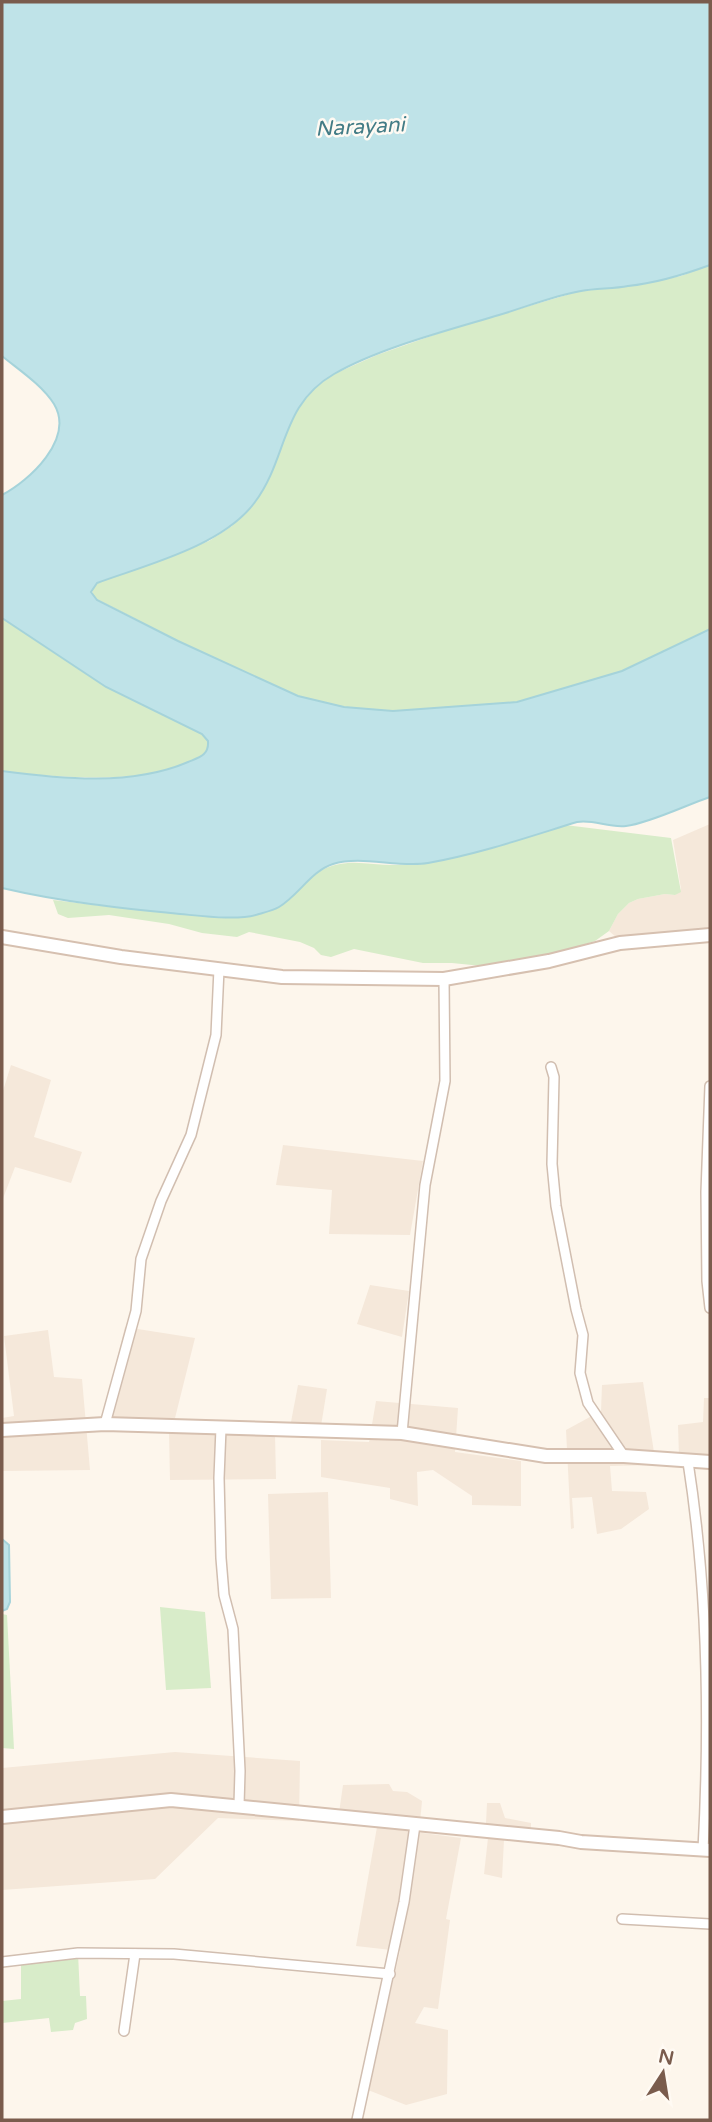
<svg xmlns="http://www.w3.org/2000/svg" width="712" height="2122" font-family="'Varela Round',sans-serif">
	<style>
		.residential { fill: #f5e8da }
		.green { fill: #d8ecc9 }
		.water { fill: #bfe3e8; stroke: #a5d3da; stroke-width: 2 }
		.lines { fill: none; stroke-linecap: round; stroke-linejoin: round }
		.street-casing { stroke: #d1beb0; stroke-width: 12 }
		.secondary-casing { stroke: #d6c0b0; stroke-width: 16 }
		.street { stroke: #fff; stroke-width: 9 }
		.secondary { stroke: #fff; stroke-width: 12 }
		.labels { text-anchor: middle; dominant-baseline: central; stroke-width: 5; stroke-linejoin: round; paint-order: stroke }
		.water-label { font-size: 21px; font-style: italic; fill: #437c86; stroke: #fffaf3 }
	</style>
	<rect width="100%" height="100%" fill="#fdf6ec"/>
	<g class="residential">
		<path d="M 710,824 L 710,940 L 616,937 L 609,931 L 618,914 L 629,903 L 638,899 L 665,894 L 675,895 L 681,889 L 673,840 Z"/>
		<path d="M 11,1065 L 51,1080 L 34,1137 L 82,1152 L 71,1183 L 15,1167 L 2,1201 L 2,1094 Z"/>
		<path d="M 283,1145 L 423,1161 L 410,1235 L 329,1234 L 332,1190 L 276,1185 Z"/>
		<path d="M 370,1285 L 409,1291 L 402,1337 L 357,1324 Z"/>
		<path d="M 125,1327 L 195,1338 L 175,1418 L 110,1420 L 103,1417 Z"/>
		<path d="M 48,1330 L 54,1377 L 82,1379 L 90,1470 L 2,1471 L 2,1418 L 14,1416 L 4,1336 Z"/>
		<path d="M 643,1382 L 656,1465 L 610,1466 L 612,1491 L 646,1492 L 649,1509 L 621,1529 L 597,1534 L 592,1497 L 572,1498 L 574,1528 L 571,1529 L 566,1430 L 601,1411 L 602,1385 Z"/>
		<path d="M 298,1385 L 327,1389 L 321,1426 L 291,1422 Z"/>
		<path d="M 704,1398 L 710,1398 L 710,1458 L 679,1457 L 678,1425 L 703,1422 Z"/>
		<path d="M 376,1401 L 458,1408 L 455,1452 L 521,1461 L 521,1506 L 472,1505 L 472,1496 L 433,1470 L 417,1472 L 418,1506 L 390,1499 L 390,1488 L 321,1477 L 321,1440 L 369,1442 Z"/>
		<path d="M 169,1431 L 275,1434 L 276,1479 L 170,1480 Z"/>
		<path d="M 328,1492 L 331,1598 L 271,1599 L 268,1494 Z"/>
		<path d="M 175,1752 L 300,1761 L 299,1821 L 218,1818 L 155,1879 L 2,1890 L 2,1768 Z"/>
		<path d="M 389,1784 L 393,1791 L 407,1792 L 422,1801 L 420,1822 L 339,1813 L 343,1785 Z"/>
		<path d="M 487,1803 L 500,1803 L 505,1818 L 531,1823 L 531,1830 L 482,1828 L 486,1823 Z"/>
		<path d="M 377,1827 L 461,1838 L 446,1919 L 450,1920 L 438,2009 L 424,2007 L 415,2023 L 448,2030 L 447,2094 L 406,2105 L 368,2090 L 400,1951 L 356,1946 Z"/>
		<path d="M 488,1838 L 504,1840 L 502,1878 L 484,1874 Z"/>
	</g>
	<g class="green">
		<path d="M 710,265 L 710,629 L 622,671 L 517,702 L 393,711 L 344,707 L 298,696 L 178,641 L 93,597 L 92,587 L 97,583 L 209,541 L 232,526 L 284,438 L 299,404 L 314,388 L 334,374 L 377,355 L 448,330 L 580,291 L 624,287 L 681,276 Z"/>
		<path d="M 2,618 L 106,687 L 202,734 L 208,741 L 209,749 C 178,789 48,777 2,771 Z"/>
		<path d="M 565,825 L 671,838 L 681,892 L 675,895 L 665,894 L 638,899 L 629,903 L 618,914 L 609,931 L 595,941 L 545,957 L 482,966 L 452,963 L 423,963 L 354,949 L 331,957 L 321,955 L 314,948 L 300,942 L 249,932 L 237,937 L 202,933 L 169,924 L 109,915 L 68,918 L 58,914 L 53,900 L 137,910 L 320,871 C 351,854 376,869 409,864 C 462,857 514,841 565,825 Z"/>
		<path d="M 160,1607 L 205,1612 L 211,1688 L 166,1690 Z"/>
		<path d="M 2,1614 L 7,1615 L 14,1749 L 2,1748 Z"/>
		<path d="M 78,1953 L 80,1996 L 86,1996 L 87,2019 L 75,2023 L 73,2030 L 51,2032 L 49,2018 L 2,2023 L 2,2001 L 21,1999 L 21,1961 Z"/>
	</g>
	<g class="water">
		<path d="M 2,2 L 710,2 L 710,265 C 683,275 657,283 628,286 C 613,289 597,288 581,291 C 553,296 526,307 499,315 C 449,330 379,348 334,374 C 280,405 288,458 255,502 C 223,546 146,565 97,583 L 91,592 L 97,600 L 178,641 L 298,696 L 344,707 L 393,711 L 517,702 L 622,671 L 710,629 L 710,797 C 686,805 650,823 626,826 C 608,828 594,819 577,822 C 528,837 479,854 428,863 C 398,868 361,855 333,864 C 311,871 299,895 279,907 C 274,910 266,912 259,914 C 239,921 202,916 180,914 C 119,908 62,902 2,888 L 2,771 C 62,779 132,786 188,762 C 200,757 209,755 208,741 L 202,734 L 106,687 L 2,618 L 2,495 C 29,481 75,439 54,404 C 42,385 19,370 2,356 Z"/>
		<path d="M 2,1539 L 9,1545 L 10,1602 L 7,1609 L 2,1611 Z"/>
	</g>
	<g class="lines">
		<g class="street-casing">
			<g id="street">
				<path d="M 551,1067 L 554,1077 L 552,1164 L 556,1206 L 576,1309 L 583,1335 L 580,1373 L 588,1403 L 624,1456"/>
				<path d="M 710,1086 L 706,1192 L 707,1281 L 710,1308"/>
				<path d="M 105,1424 L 136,1311 L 141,1259 L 161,1201 L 191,1135 L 216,1035 L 219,969"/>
				<path d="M 221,1428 L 219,1478 L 221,1558 L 224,1595 L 233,1629 L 240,1771 L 239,1805"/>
				<path d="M 402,1433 L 425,1185 L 445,1081 L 444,979"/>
				<path d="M 688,1462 C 708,1590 710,1721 703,1850"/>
				<path d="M 622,1919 L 710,1924"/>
				<path d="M 2,1962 L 78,1953 L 174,1954 L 390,1974"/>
				<path d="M 124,2031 L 135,1954"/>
				<path d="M 357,2120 L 404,1902 L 415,1825"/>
			</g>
		</g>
		<g class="secondary-casing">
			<g id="secondary">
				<path d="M 2,937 L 121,957 L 282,977 L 444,979 L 549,961 L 620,943 L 710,935"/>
				<path d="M 2,1430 L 105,1424 L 402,1433 L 546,1456 L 624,1456 L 710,1462"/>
				<path d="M 2,1817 L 171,1800 L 559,1838 L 581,1842 L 710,1850"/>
			</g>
		</g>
		<use href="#street" class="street"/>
		<use href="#secondary" class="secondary"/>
	</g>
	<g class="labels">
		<g class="water-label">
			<text transform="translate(360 127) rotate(-3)">Narayani</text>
		</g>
	</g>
	<rect width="712" height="2122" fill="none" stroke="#7a5c4d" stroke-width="7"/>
	<g transform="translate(663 2073) rotate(12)" stroke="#fffaf3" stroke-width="5" paint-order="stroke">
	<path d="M0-5L12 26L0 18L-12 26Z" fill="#7a5c4d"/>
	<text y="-10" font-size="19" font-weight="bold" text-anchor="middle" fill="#7a5c4d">N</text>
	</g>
</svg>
